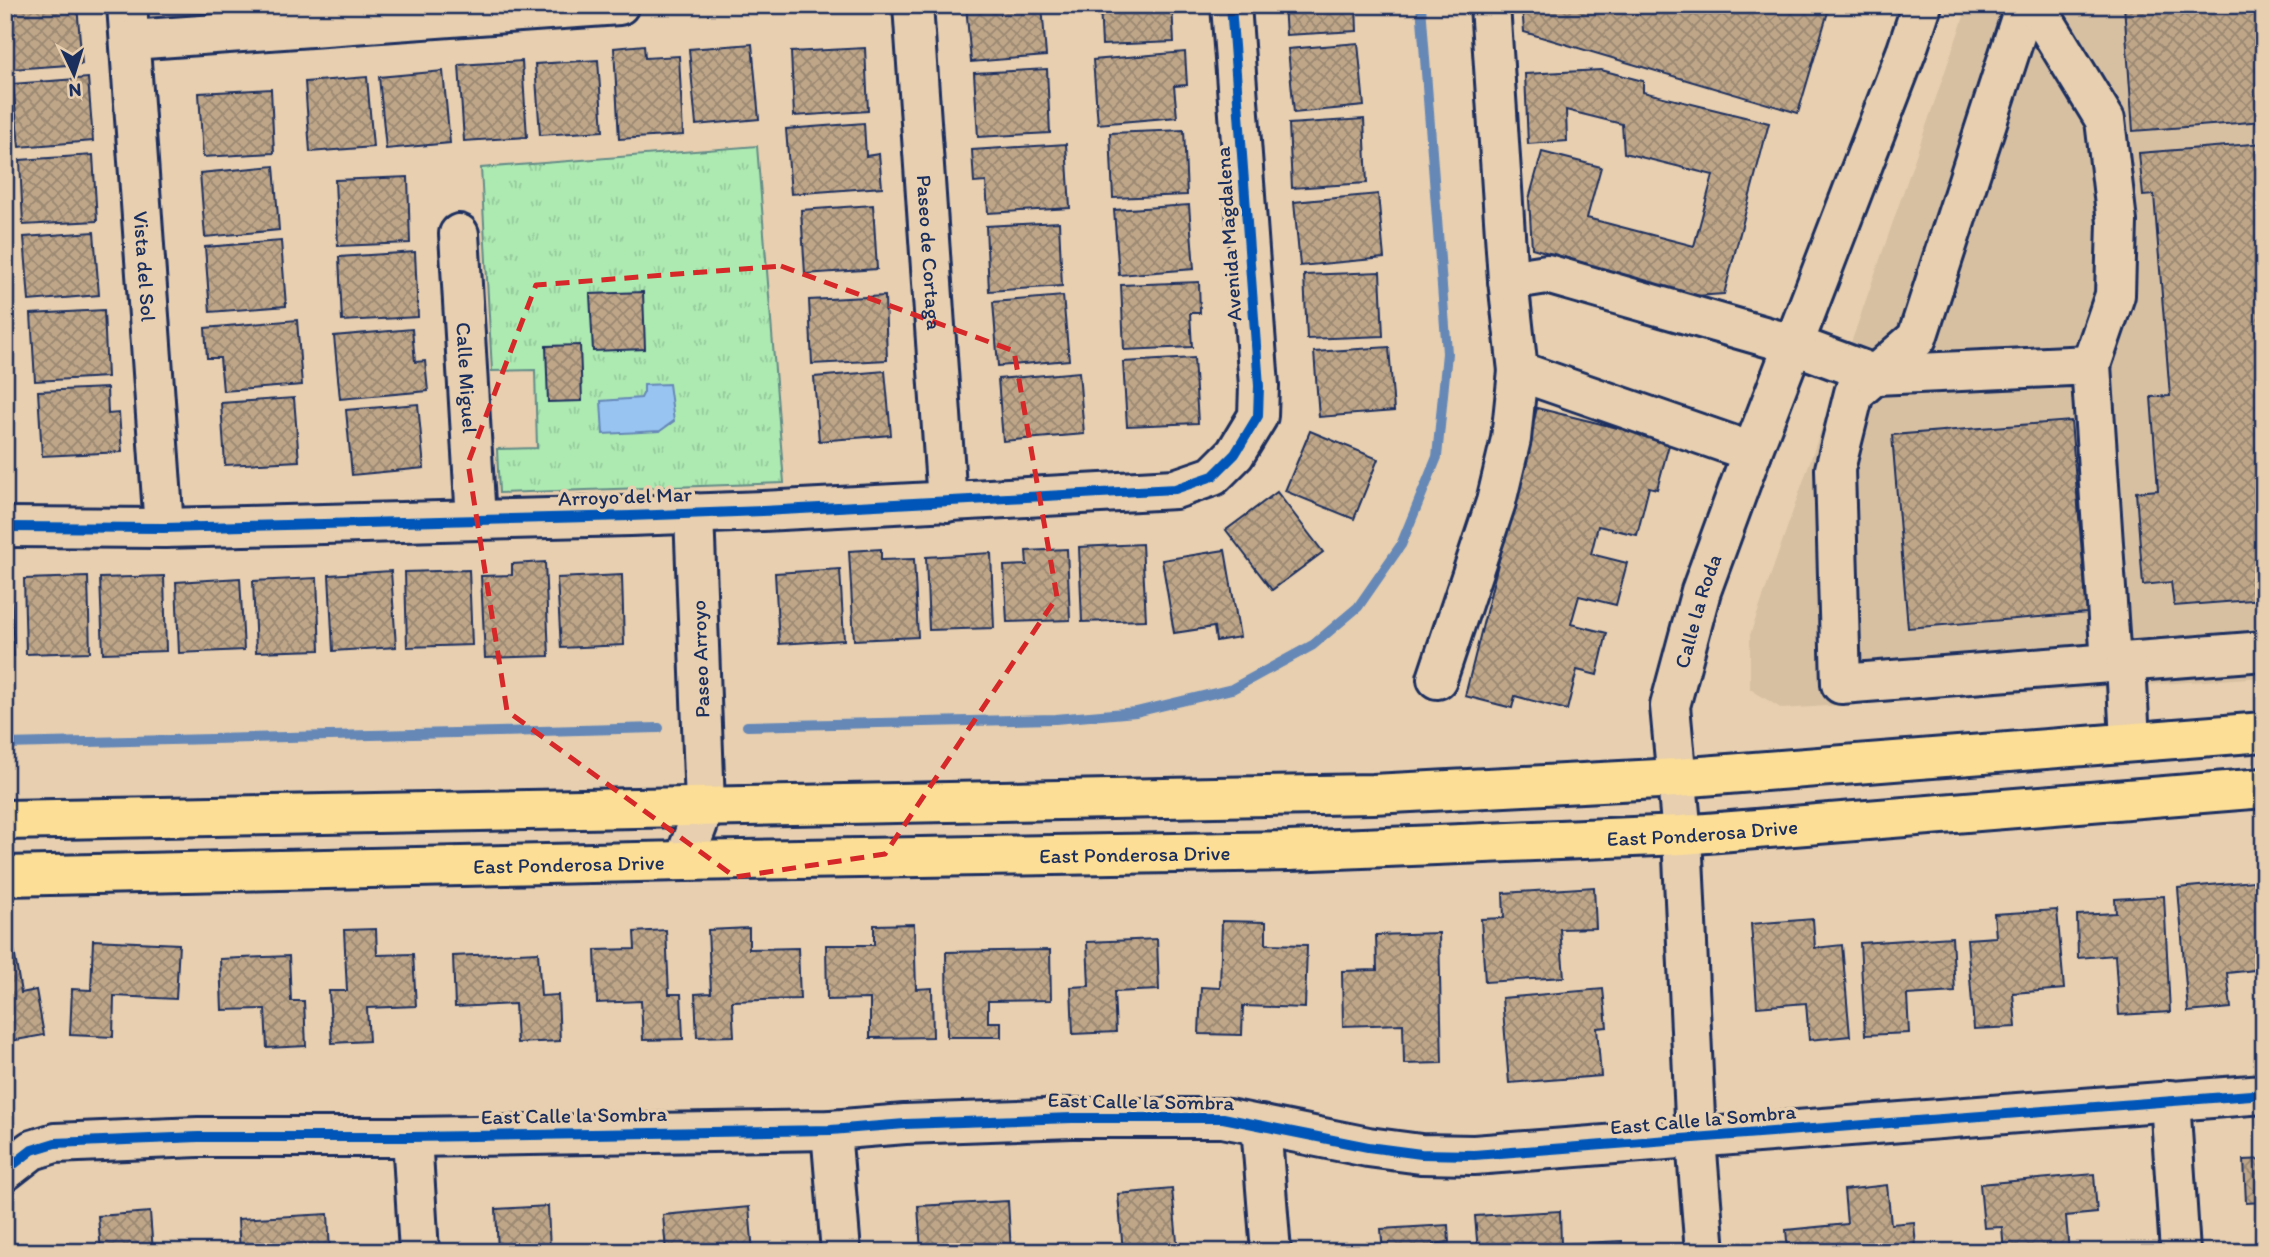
<svg xmlns="http://www.w3.org/2000/svg" width="2269" height="1257" font-family="Itim,sans-serif">
	<style>
		.built { fill: #d7c0a2 }
		.grass { fill: url(#grass-tufts); stroke: #648c88; stroke-width: 2 }
		.water { fill: #98c4f2; stroke: #6688b7; stroke-width: 2 }
		.lines { fill: none; stroke-linecap: round; stroke-linejoin: round }
		.stream { stroke: #6688b7; stroke-width: 10 }
		.building { fill: url(#building-cross-hatch); stroke: #1b2f5e; stroke-width: 2 }
		.minor-casing { stroke: #1b2f5e; stroke-width: 44 }
		.major-casing { stroke: #1b2f5e; stroke-width: 44 }
		.minor { stroke: #e7cfaf; stroke-width: 38 }
		.major { stroke: #fcde96; stroke-width: 38 }
		.cycleway-casing { stroke: #e7cfaf; stroke-width: 15 }
		.cycleway { stroke: #0057b8; stroke-width: 10 }
		.marked { fill: none; stroke: #d62828; stroke-width: 5; stroke-dasharray: 14 9; stroke-linejoin: round }
		.labels { text-anchor: middle; dominant-baseline: central; stroke-width: 7; stroke-linejoin: round; paint-order: stroke }
		.street-label { font-size: 21px; fill: #1b2f5e; stroke: #e7cfaf }
	</style>
	<defs>
		<pattern id="grass-tufts" width="24" height="20" patternUnits="userSpaceOnUse" patternTransform="scale(1.75)"><rect width="24" height="20" fill="#adeab1"/><path d="M3 7l-1-3M5 7V3M7 7l1-3M15 17l-1-3M17 17v-4M19 17l1-3" fill="none" stroke="#94c99b"/></pattern>
		<pattern id="building-cross-hatch" width="8" height="8" patternUnits="userSpaceOnUse" patternTransform="scale(1.75)"><rect width="8" height="8" fill="#bfa688"/><path d="M0 0l8 8M0 8l8-8" fill="none" stroke="#9a8872"/></pattern>
	</defs>
	<rect width="100%" height="100%" fill="#e7cfaf"/>
	<filter id="ink" filterUnits="userSpaceOnUse"><feTurbulence type="fractalNoise" baseFrequency=".0143" numOctaves="2"/><feDisplacementMap in="SourceGraphic" scale="14" xChannelSelector="R" yChannelSelector="G"/><feConvolveMatrix kernelMatrix="1 2 1 2 8 2 1 2 1" color-interpolation-filters="sRGB"/></filter>
	<g filter="url(#ink)">
		<path class="built" d="M 1968,5 L 2264,5 L 2264,677 L 1782,709 L 1750,689 L 1750,635 Z"/>
		<path class="grass" d="M 757,146 L 784,483 L 499,493 L 497,449 L 537,448 L 535,370 L 492,371 L 481,168 Z"/>
		<path class="water" d="M 669,384 L 674,421 L 660,431 L 603,434 L 601,401 L 641,398 L 644,392 L 644,385 Z"/>
		<g class="lines">
			<g class="stream">
				<path d="M 747,726 L 1055,719 L 1136,712 L 1232,689 L 1313,645 L 1358,607 L 1401,545 L 1437,457 L 1447,353 L 1421,5"/>
				<path d="M 5,744 L 659,728"/>
			</g>
		</g>
		<g class="building">
			<path d="M 23,5 L 77,5 L 82,64 L 12,69 L 7,7 Z"/>
			<path d="M 966,5 L 1042,5 L 1046,56 L 971,62 Z"/>
			<path d="M 1100,5 L 1172,5 L 1174,42 L 1102,45 Z"/>
			<path d="M 1284,5 L 1356,5 L 1357,31 L 1286,35 Z"/>
			<path d="M 1522,5 L 1830,5 L 1798,113 L 1524,32 Z"/>
			<path d="M 2124,5 L 2264,5 L 2264,121 L 2133,131 Z"/>
			<path d="M 1358,43 L 1364,106 L 1294,113 L 1288,49 Z"/>
			<path d="M 752,44 L 759,119 L 696,125 L 689,49 Z"/>
			<path d="M 644,45 L 645,58 L 679,56 L 683,135 L 619,139 L 614,48 Z"/>
			<path d="M 865,48 L 868,111 L 794,116 L 791,52 Z"/>
			<path d="M 1185,52 L 1187,85 L 1174,86 L 1177,117 L 1098,124 L 1093,60 Z"/>
			<path d="M 598,60 L 603,131 L 540,135 L 535,64 Z"/>
			<path d="M 522,61 L 527,137 L 464,141 L 459,65 Z"/>
			<path d="M 1047,69 L 1050,133 L 978,137 L 974,73 Z"/>
			<path d="M 1601,70 L 1643,81 L 1643,92 L 1769,123 L 1724,294 L 1695,296 L 1532,248 L 1529,199 L 1542,152 L 1601,167 L 1587,218 L 1694,246 L 1713,175 L 1624,153 L 1622,124 L 1566,110 L 1567,141 L 1528,144 L 1525,74 Z"/>
			<path d="M 443,71 L 450,143 L 386,149 L 379,77 Z"/>
			<path d="M 367,77 L 373,147 L 310,152 L 305,82 Z"/>
			<path d="M 88,78 L 93,141 L 19,147 L 13,84 Z"/>
			<path d="M 271,89 L 274,153 L 203,157 L 199,93 Z"/>
			<path d="M 1364,119 L 1367,183 L 1292,188 L 1289,124 Z"/>
			<path d="M 864,123 L 866,156 L 879,154 L 882,187 L 791,194 L 786,129 Z"/>
			<path d="M 1184,130 L 1187,195 L 1113,198 L 1110,133 Z"/>
			<path d="M 2264,143 L 2264,599 L 2174,606 L 2171,582 L 2143,585 L 2136,492 L 2158,490 L 2151,397 L 2170,396 L 2154,195 L 2143,196 L 2139,153 Z"/>
			<path d="M 1066,144 L 1070,208 L 988,213 L 986,182 L 974,183 L 972,150 Z"/>
			<path d="M 93,155 L 97,221 L 23,225 L 20,160 Z"/>
			<path d="M 274,166 L 279,230 L 205,237 L 200,173 Z"/>
			<path d="M 408,177 L 410,243 L 338,246 L 335,180 Z"/>
			<path d="M 1378,194 L 1384,258 L 1300,266 L 1294,202 Z"/>
			<path d="M 873,205 L 877,269 L 805,274 L 801,210 Z"/>
			<path d="M 1189,205 L 1194,269 L 1119,275 L 1114,210 Z"/>
			<path d="M 1059,222 L 1062,286 L 989,291 L 986,226 Z"/>
			<path d="M 94,232 L 99,295 L 29,301 L 24,237 Z"/>
			<path d="M 281,241 L 286,306 L 210,312 L 205,247 Z"/>
			<path d="M 415,252 L 418,317 L 342,321 L 339,257 Z"/>
			<path d="M 1380,272 L 1383,336 L 1307,339 L 1304,275 Z"/>
			<path d="M 1199,282 L 1200,313 L 1190,313 L 1192,347 L 1124,350 L 1121,285 Z"/>
			<path d="M 643,292 L 645,349 L 593,351 L 590,294 Z"/>
			<path d="M 885,296 L 887,360 L 812,364 L 809,300 Z"/>
			<path d="M 1063,296 L 1069,360 L 998,366 L 993,302 Z"/>
			<path d="M 104,310 L 107,377 L 35,381 L 31,314 Z"/>
			<path d="M 297,320 L 302,385 L 223,391 L 220,358 L 207,358 L 205,328 Z"/>
			<path d="M 412,329 L 415,362 L 425,361 L 428,391 L 340,399 L 334,336 Z"/>
			<path d="M 580,345 L 582,401 L 548,402 L 546,346 Z"/>
			<path d="M 1389,347 L 1394,411 L 1319,417 L 1314,352 Z"/>
			<path d="M 1194,358 L 1198,423 L 1127,426 L 1123,362 Z"/>
			<path d="M 885,371 L 891,435 L 819,441 L 814,377 Z"/>
			<path d="M 1079,372 L 1084,434 L 1003,441 L 998,379 Z"/>
			<path d="M 107,388 L 108,414 L 119,413 L 122,452 L 42,456 L 38,391 Z"/>
			<path d="M 294,398 L 299,461 L 225,465 L 221,403 Z"/>
			<path d="M 418,404 L 424,468 L 352,475 L 346,410 Z"/>
			<path d="M 1537,408 L 1670,441 L 1657,489 L 1649,487 L 1637,535 L 1598,526 L 1591,554 L 1627,563 L 1616,605 L 1579,596 L 1571,624 L 1607,633 L 1597,675 L 1577,670 L 1567,710 L 1515,696 L 1512,708 L 1465,696 Z"/>
			<path d="M 2071,421 L 2087,613 L 1908,628 L 1892,435 Z"/>
			<path d="M 1310,431 L 1378,459 L 1354,519 L 1285,491 Z"/>
			<path d="M 1277,492 L 1323,552 L 1272,590 L 1226,530 Z"/>
			<path d="M 1142,544 L 1146,620 L 1082,622 L 1079,547 Z"/>
			<path d="M 881,549 L 881,560 L 914,559 L 918,637 L 854,640 L 849,551 Z"/>
			<path d="M 1067,549 L 1070,620 L 1007,622 L 1004,566 L 1027,565 L 1026,551 Z"/>
			<path d="M 1225,550 L 1240,637 L 1216,641 L 1214,627 L 1174,633 L 1162,560 Z"/>
			<path d="M 991,553 L 994,628 L 929,630 L 926,557 Z"/>
			<path d="M 545,562 L 549,656 L 485,658 L 481,576 L 512,575 L 512,564 Z"/>
			<path d="M 840,569 L 844,640 L 779,644 L 775,573 Z"/>
			<path d="M 469,570 L 472,645 L 407,647 L 405,572 Z"/>
			<path d="M 391,571 L 396,647 L 333,651 L 329,575 Z"/>
			<path d="M 622,575 L 624,645 L 561,648 L 557,578 Z"/>
			<path d="M 164,576 L 166,651 L 103,653 L 100,578 Z"/>
			<path d="M 88,577 L 90,652 L 26,654 L 24,579 Z"/>
			<path d="M 240,578 L 244,650 L 179,653 L 176,582 Z"/>
			<path d="M 317,578 L 320,650 L 256,652 L 253,581 Z"/>
			<path d="M 5,585 L 11,585 L 14,656 L 5,656 Z"/>
			<path d="M 2264,880 L 2264,969 L 2227,973 L 2231,1008 L 2188,1012 L 2178,888 Z"/>
			<path d="M 1594,887 L 1596,928 L 1560,929 L 1564,977 L 1485,982 L 1481,919 L 1504,918 L 1503,893 Z"/>
			<path d="M 2164,896 L 2170,1012 L 2119,1015 L 2115,955 L 2078,958 L 2077,915 L 2116,913 L 2115,899 Z"/>
			<path d="M 2057,910 L 2064,989 L 2013,993 L 2016,1027 L 1974,1029 L 1967,939 L 1996,937 L 1994,914 Z"/>
			<path d="M 1813,919 L 1815,948 L 1842,945 L 1850,1036 L 1809,1040 L 1806,1003 L 1757,1007 L 1751,924 Z"/>
			<path d="M 1222,921 L 1266,922 L 1266,944 L 1307,945 L 1305,1008 L 1243,1006 L 1242,1035 L 1199,1034 L 1201,987 L 1220,988 Z"/>
			<path d="M 914,924 L 916,989 L 932,988 L 933,1037 L 870,1038 L 870,999 L 827,1000 L 826,945 L 874,945 L 874,925 Z"/>
			<path d="M 749,928 L 749,949 L 798,948 L 800,999 L 732,1001 L 734,1036 L 697,1037 L 695,994 L 711,993 L 708,930 Z"/>
			<path d="M 376,929 L 377,955 L 413,954 L 416,1006 L 367,1008 L 369,1041 L 332,1043 L 329,991 L 347,991 L 344,930 Z"/>
			<path d="M 666,930 L 669,994 L 681,994 L 683,1039 L 643,1040 L 641,1001 L 597,1003 L 595,950 L 635,949 L 634,932 Z"/>
			<path d="M 1439,933 L 1442,1063 L 1404,1064 L 1403,1024 L 1343,1026 L 1342,971 L 1377,970 L 1376,935 Z"/>
			<path d="M 1952,937 L 1955,992 L 1907,995 L 1909,1033 L 1865,1035 L 1860,943 Z"/>
			<path d="M 1157,939 L 1159,990 L 1114,992 L 1116,1032 L 1073,1034 L 1071,987 L 1089,986 L 1087,942 Z"/>
			<path d="M 93,940 L 179,944 L 176,999 L 114,996 L 113,1037 L 70,1035 L 72,989 L 91,990 Z"/>
			<path d="M 14,950 L 21,993 L 36,990 L 44,1035 L 5,1042 L 5,952 Z"/>
			<path d="M 1050,950 L 1051,1000 L 988,1001 L 988,1022 L 1001,1022 L 1001,1037 L 947,1037 L 946,952 Z"/>
			<path d="M 538,952 L 541,996 L 558,995 L 560,1041 L 517,1043 L 515,1004 L 455,1007 L 453,956 Z"/>
			<path d="M 289,956 L 291,1001 L 304,1001 L 306,1046 L 267,1048 L 265,1009 L 222,1010 L 220,959 Z"/>
			<path d="M 1603,989 L 1607,1027 L 1597,1028 L 1601,1076 L 1509,1083 L 1502,998 Z"/>
			<path d="M 2264,1159 L 2264,1202 L 2246,1203 L 2244,1160 Z"/>
			<path d="M 2094,1174 L 2097,1213 L 2066,1216 L 2069,1252 L 2004,1252 L 2002,1227 L 1984,1228 L 1980,1184 Z"/>
			<path d="M 1887,1185 L 1891,1224 L 1914,1222 L 1916,1247 L 1885,1250 L 1885,1252 L 1788,1252 L 1786,1230 L 1847,1224 L 1844,1190 Z"/>
			<path d="M 1172,1189 L 1178,1252 L 1123,1252 L 1118,1194 Z"/>
			<path d="M 1008,1201 L 1011,1252 L 921,1252 L 918,1206 Z"/>
			<path d="M 548,1206 L 550,1252 L 498,1252 L 496,1209 Z"/>
			<path d="M 749,1207 L 753,1252 L 666,1252 L 663,1215 Z"/>
			<path d="M 1560,1211 L 1561,1244 L 1622,1241 L 1622,1252 L 1478,1252 L 1475,1216 Z"/>
			<path d="M 150,1212 L 153,1252 L 101,1252 L 98,1216 Z"/>
			<path d="M 328,1214 L 330,1252 L 240,1252 L 238,1219 Z"/>
			<path d="M 1448,1225 L 1449,1242 L 1433,1244 L 1434,1252 L 1383,1252 L 1381,1229 Z"/>
		</g>
		<g class="lines">
			<g class="minor-casing">
				<g id="minor">
					<path id="s1" d="M 127,5 L 164,528"/>
					<path id="s2" d="M 913,5 L 947,502"/>
					<path d="M 1490,5 L 1508,280 L 1518,371 L 1752,452"/>
					<path d="M 2025,5 L 1917,338 L 1854,393 L 1835,469 L 1841,684 L 2264,651"/>
					<path d="M 2035,5 L 2105,120 L 2117,222 L 2115,295 L 2091,365"/>
					<path d="M 131,40 L 619,5"/>
					<path id="s3" d="M 459,234 L 476,520"/>
					<path d="M 1508,280 L 1547,274 L 1795,345 L 1876,375 L 2091,365 L 2111,663"/>
					<path d="M 5,527 L 164,528 L 630,516 L 763,511 L 1175,489 L 1213,476 L 1235,454 L 1258,416 L 1259,386 L 1231,5"/>
					<path d="M 2126,662 L 2130,742"/>
					<path d="M 1437,679 L 1496,502 L 1511,439 L 1518,371"/>
					<path d="M 684,861 L 705,805 L 694,513"/>
					<path d="M 2170,1100 L 2180,1252"/>
					<path d="M 1261,1125 L 1271,1252"/>
					<path d="M 831,1130 L 841,1252"/>
					<path d="M 412,1137 L 419,1252"/>
					<path d="M 5,1171 L 32,1150 L 55,1143 L 198,1137 L 412,1137 L 831,1130 L 905,1124 L 1072,1118 L 1223,1118 L 1368,1147 L 1421,1154 L 1474,1155 L 2264,1094"/>
					<path id="s4" d="M 1705,1252 L 1696,1139 L 1682,835 L 1670,706 L 1701,591 L 1752,452 L 1907,50 L 1922,5"/>
				</g>
			</g>
			<g class="major-casing">
				<g id="major">
					<path d="M 5,820 L 1373,794 L 1677,778 L 2264,732"/>
					<path id="s5" d="M 5,876 L 684,861 L 1289,851 L 1682,835 L 2264,788"/>
				</g>
			</g>
			<use href="#minor" class="minor"/>
			<use href="#major" class="major"/>
			<g class="cycleway-casing">
				<g id="cycleway">
					<path d="M 5,527 L 164,528 L 630,516 L 763,511 L 1175,489 L 1213,476 L 1235,454 L 1258,416 L 1259,386 L 1231,5"/>
					<path d="M 5,1171 L 32,1150 L 55,1143 L 198,1137 L 412,1137 L 831,1130 L 905,1124 L 1072,1118 L 1223,1118 L 1368,1147 L 1421,1154 L 1474,1155 L 2264,1094"/>
				</g>
			</g>
			<use href="#cycleway" class="cycleway"/>
		</g>
	</g>
	<path class="marked" d="M 781,266 L 1014,351 L 1057,597 L 885,854 L 735,877 L 507,711 L 468,463 L 536,285 Z"/>
	<g class="labels">
		<g class="street-label">
			<text transform="translate(1228 234) rotate(-94)">Avenida Magdalena</text>
			<text stroke="none"><textPath href="#s2" startOffset="248">Paseo de Cortaga</textPath></text>
			<text stroke="none"><textPath href="#s1" startOffset="262">Vista del Sol</textPath></text>
			<text stroke="none"><textPath href="#s3" startOffset="144">Calle Miguel</textPath></text>
			<text transform="translate(625 496) rotate(-2)">Arroyo del Mar</text>
			<text stroke="none"><textPath href="#s4" startOffset="646">Calle la Roda</textPath></text>
			<text transform="translate(700 659) rotate(-92)">Paseo Arroyo</text>
			<text stroke="none"><textPath href="#s5" startOffset="1698">East Ponderosa Drive</textPath></text>
			<text stroke="none"><textPath href="#s5" startOffset="1130">East Ponderosa Drive</textPath></text>
			<text stroke="none"><textPath href="#s5" startOffset="564">East Ponderosa Drive</textPath></text>
			<text transform="translate(1141 1101) rotate(1)">East Calle la Sombra</text>
			<text transform="translate(574 1115) rotate(-1)">East Calle la Sombra</text>
			<text transform="translate(1703 1119) rotate(-5)">East Calle la Sombra</text>
		</g>
	</g>
	<rect width="2269" height="1257" fill="none" stroke="#e7cfaf" stroke-width="28"/>
	<rect x="14" y="14" width="2241" height="1229" fill="none" stroke="#1b2f5e" stroke-width="2.5" filter="url(#ink)"/>
	<g transform="translate(74 74) rotate(176)" stroke="#e7cfaf" stroke-width="5" paint-order="stroke">
	<path d="M0-5L12 26L0 18L-12 26Z" fill="#1b2f5e"/>
	<text y="-10" font-size="19" font-weight="bold" text-anchor="middle" fill="#1b2f5e">N</text>
	</g>
</svg>
